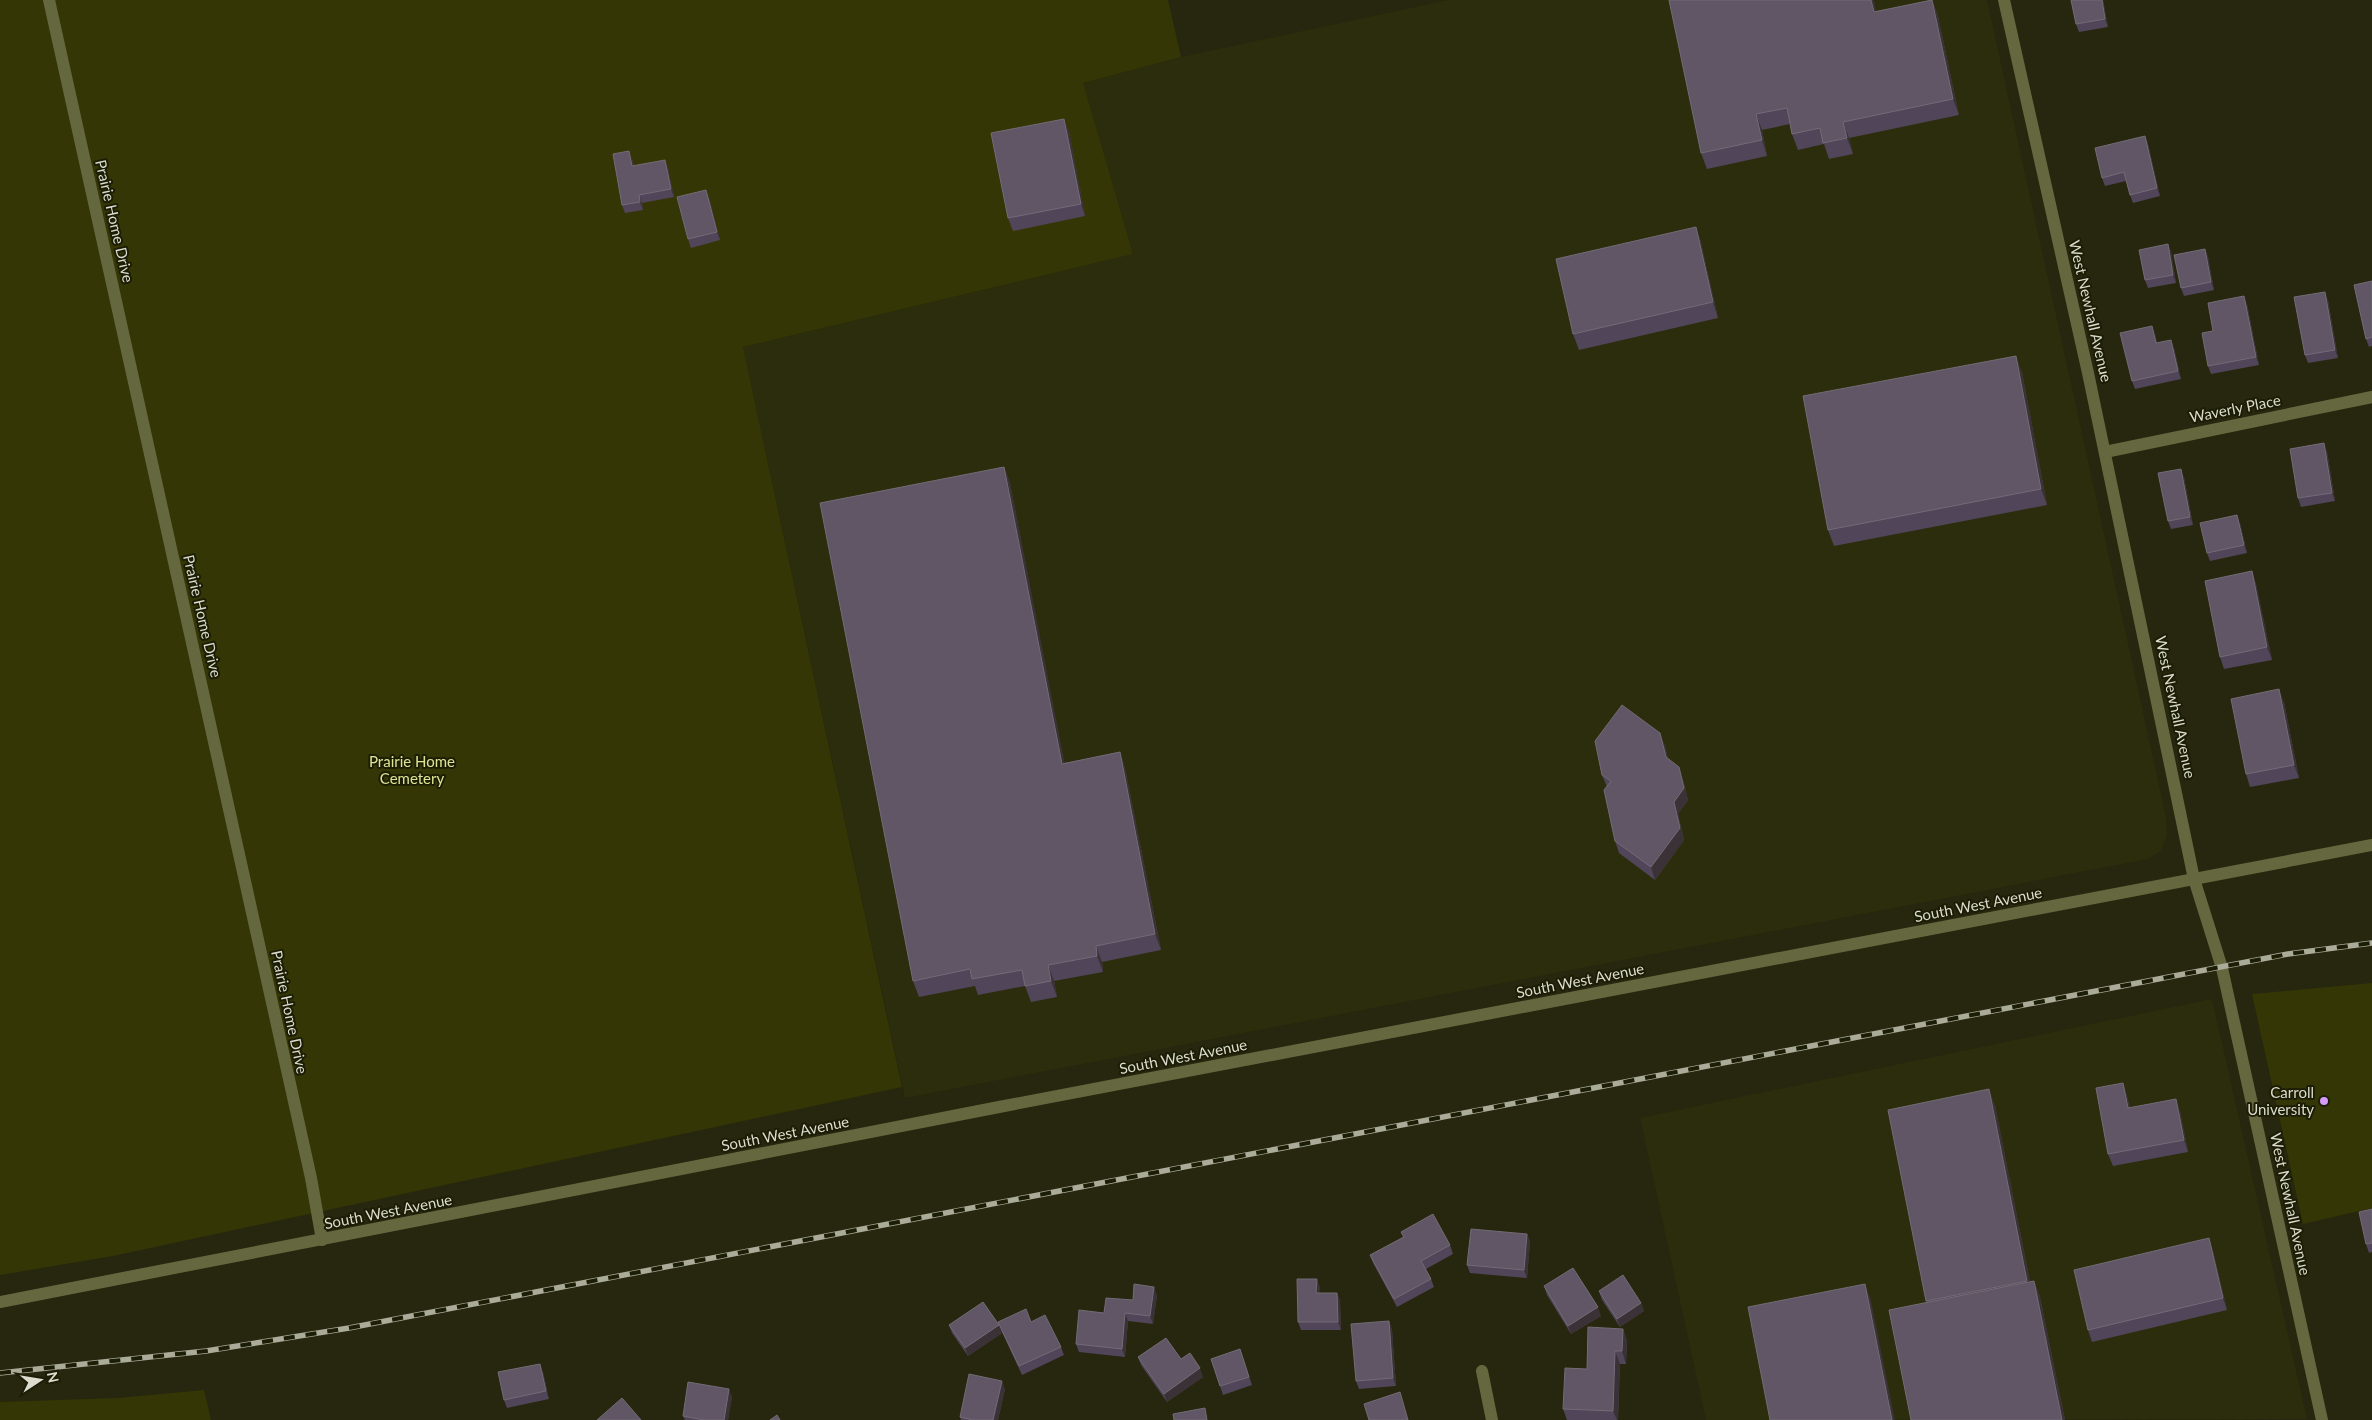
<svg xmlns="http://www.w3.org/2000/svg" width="2372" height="1420" font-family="Lato,sans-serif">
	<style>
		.built { fill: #2b2d0c }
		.green { fill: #353606 }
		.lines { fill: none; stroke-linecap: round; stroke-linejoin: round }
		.minor { stroke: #65683f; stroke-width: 12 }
		.tertiary { stroke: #65683f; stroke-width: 12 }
		.rail-casing { stroke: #aaab99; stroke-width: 5.5 }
		.rail { stroke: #1c1d05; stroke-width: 4; stroke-dasharray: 11; stroke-linecap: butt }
		.wall { fill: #514559 }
		.shaded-wall { fill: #3a3236 }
		.building { fill: #605665; stroke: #736b76 }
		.poi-dot { fill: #d59bfa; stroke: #1c1d05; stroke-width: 2 }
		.labels { text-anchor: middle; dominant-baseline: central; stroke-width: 4; stroke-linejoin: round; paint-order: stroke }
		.street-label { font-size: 15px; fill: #dbdccd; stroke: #1c1d05 }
		.park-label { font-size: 15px; fill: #dee393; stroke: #1c1d05 }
		.poi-label { font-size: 15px; fill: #dbdccd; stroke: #1c1d05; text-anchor: end }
	</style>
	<rect width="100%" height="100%" fill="#26270e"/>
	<g class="built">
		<path d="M 1448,0 L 1987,0 L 2166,817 L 2167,836 L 2161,851 L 2148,859 L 905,1098 L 743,347 L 1133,254 L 1082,83 L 1181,57 Z"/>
		<path d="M 2212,999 L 2307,1419 L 1706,1420 L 1640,1118 Z"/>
	</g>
	<g class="green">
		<path d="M 0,0 L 1168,0 L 1181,57 L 1083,83 L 1133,254 L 743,347 L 902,1087 L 113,1256 L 0,1275 Z"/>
		<path d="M 2372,983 L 2372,1208 L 2303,1224 L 2252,994 Z"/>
		<path d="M 204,1390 L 211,1420 L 0,1420 L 0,1402 L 118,1398 Z"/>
	</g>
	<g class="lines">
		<g class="minor">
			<path d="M 49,0 L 311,1178 L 322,1240"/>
			<path d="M 2004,0 L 2088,373 L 2194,879 L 2222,968 L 2322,1420"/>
			<path d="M 2105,452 L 2372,397"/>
			<path d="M 1482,1371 L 1492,1420"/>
		</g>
		<path class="tertiary" d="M 0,1302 L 999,1107 L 2372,845"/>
		<g class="rail-casing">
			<path id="rail" d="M 0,1373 L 206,1351 L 349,1328 L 2288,954 L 2372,943"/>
		</g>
		<use href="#rail" class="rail"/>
	</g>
	<g class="wall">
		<path d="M 1932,0 L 1938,16 L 1959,115 L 1849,138 L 1853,154 L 1829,159 L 1824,144 L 1798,150 L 1792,134 L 1790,124 L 1762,130 L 1767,156 L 1707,169 L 1701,153 L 1876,11 Z"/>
		<path d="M 2071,0 L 2103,0 L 2108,27 L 2079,32 L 2076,24 Z"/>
		<path d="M 1069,131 L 1085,216 L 1013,231 L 1008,218 Z"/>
		<path d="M 2145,136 L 2148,144 L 2160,196 L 2133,203 L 2130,195 L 2126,181 L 2105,186 L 2102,178 Z"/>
		<path d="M 632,159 L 634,166 L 668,168 L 674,197 L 642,203 L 643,210 L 625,213 L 622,205 Z"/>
		<path d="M 709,198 L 720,240 L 691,248 L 688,239 Z"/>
		<path d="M 1696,227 L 1701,243 L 1718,318 L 1579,350 L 1573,334 Z"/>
		<path d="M 2168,244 L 2171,252 L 2176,283 L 2148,288 L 2145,280 Z"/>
		<path d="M 2205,249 L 2208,257 L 2214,290 L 2184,296 L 2181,288 Z"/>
		<path d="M 2372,281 L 2372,346 L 2369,347 L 2366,339 Z"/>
		<path d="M 2328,300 L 2338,358 L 2308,363 L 2305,355 Z"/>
		<path d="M 2247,304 L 2259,365 L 2211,374 L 2208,366 L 2213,331 Z"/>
		<path d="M 2155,334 L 2157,343 L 2174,348 L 2181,379 L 2135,389 L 2132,381 Z"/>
		<path d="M 2022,372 L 2047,505 L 1834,546 L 1828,530 Z"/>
		<path d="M 2327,451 L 2335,501 L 2301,507 L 2298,498 Z"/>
		<path d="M 1004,467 L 1010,483 L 1064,763 L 1120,752 L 1125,768 L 1161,950 L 1102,962 L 1103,972 L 1054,981 L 1057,997 L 1031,1002 L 1025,986 L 978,995 L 975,986 L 919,997 L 913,981 Z"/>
		<path d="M 2184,477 L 2193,525 L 2171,529 L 2168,521 Z"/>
		<path d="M 2240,523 L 2247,553 L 2210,561 L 2207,553 Z"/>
		<path d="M 2252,571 L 2256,584 L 2272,660 L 2224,669 L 2220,657 Z"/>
		<path d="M 2284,702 L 2299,778 L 2250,787 L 2246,774 Z"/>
		<path d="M 1665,745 L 1668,759 L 1683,780 L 1688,800 L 1678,814 L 1684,840 L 1655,880 L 1619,853 L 1615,841 L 1607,787 L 1602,775 Z"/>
		<path d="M 2123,1083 L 2127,1096 L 2130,1108 L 2180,1111 L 2188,1152 L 2113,1166 L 2108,1154 Z"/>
		<path d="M 1995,1105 L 2030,1282 L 2034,1281 L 2040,1297 L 2065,1420 L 1911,1420 L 1927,1303 L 1926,1301 Z"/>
		<path d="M 2372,1209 L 2372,1252 L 2369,1253 L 2366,1244 Z"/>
		<path d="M 1401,1232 L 1450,1245 L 1453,1254 L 1426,1269 L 1431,1279 L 1434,1287 L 1397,1307 L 1373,1263 L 1370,1255 L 1403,1237 Z"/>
		<path d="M 1527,1234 L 1530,1242 L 1527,1278 L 1470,1273 L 1467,1265 Z"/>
		<path d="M 2209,1238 L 2213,1251 L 2227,1310 L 2092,1342 L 2088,1330 Z"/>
		<path d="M 1544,1286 L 1601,1316 L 1571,1334 L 1547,1295 Z"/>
		<path d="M 1320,1287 L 1319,1293 L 1337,1293 L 1340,1301 L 1341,1330 L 1301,1330 L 1298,1322 Z"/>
		<path d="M 1599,1291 L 1641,1303 L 1644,1311 L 1620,1327 L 1602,1300 Z"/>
		<path d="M 1157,1295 L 1153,1324 L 1128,1321 L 1125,1357 L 1079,1352 L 1076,1344 L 1104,1313 L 1133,1300 Z"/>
		<path d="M 1389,1321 L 1392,1330 L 1396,1386 L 1359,1389 L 1356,1381 Z"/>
		<path d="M 998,1322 L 1031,1322 L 1061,1347 L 1064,1355 L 1022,1375 L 1001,1330 Z"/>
		<path d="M 949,1325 L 1002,1333 L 968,1356 L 952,1333 Z"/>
		<path d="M 1623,1329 L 1627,1341 L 1626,1364 L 1620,1364 L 1618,1420 L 1567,1420 L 1563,1409 L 1587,1369 Z"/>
		<path d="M 1240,1349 L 1252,1385 L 1223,1395 L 1220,1386 Z"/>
		<path d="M 1138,1357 L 1181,1359 L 1203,1377 L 1167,1402 L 1141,1365 Z"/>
		<path d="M 543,1372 L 549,1399 L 507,1408 L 504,1400 Z"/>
		<path d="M 1005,1389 L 998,1420 L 961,1420 L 960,1417 Z"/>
		<path d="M 732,1397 L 728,1420 L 685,1420 L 683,1416 Z"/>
	</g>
	<g class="shaded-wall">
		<path d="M 1871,0 L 1874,0 L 1879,28 L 1874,12 Z"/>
		<path d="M 1932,0 L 1938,16 L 1959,115 L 1953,99 Z"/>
		<path d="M 2102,0 L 2103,0 L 2108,27 L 2105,19 Z"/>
		<path d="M 1756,114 L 1762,130 L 1767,156 L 1762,140 Z"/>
		<path d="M 1064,119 L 1069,131 L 1085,216 L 1081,204 Z"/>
		<path d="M 1843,122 L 1849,138 L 1853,154 L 1847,138 Z"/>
		<path d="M 2145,136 L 2148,144 L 2160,196 L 2157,188 Z"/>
		<path d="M 629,151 L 632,159 L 635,175 L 632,166 Z"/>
		<path d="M 665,160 L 668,168 L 674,197 L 671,189 Z"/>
		<path d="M 706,190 L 709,198 L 720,240 L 717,232 Z"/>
		<path d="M 639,195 L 642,203 L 643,210 L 640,202 Z"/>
		<path d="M 1696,227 L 1701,243 L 1718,318 L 1713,302 Z"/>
		<path d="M 2168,244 L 2171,252 L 2176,283 L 2173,275 Z"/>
		<path d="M 2205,249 L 2208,257 L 2214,290 L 2211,282 Z"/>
		<path d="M 2325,292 L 2328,300 L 2338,358 L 2335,350 Z"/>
		<path d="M 2244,296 L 2247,304 L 2259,365 L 2256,357 Z"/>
		<path d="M 2152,326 L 2155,334 L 2159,351 L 2156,343 Z"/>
		<path d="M 2171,340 L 2174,348 L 2181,379 L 2178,371 Z"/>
		<path d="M 2016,356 L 2022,372 L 2047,505 L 2041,489 Z"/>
		<path d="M 2324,443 L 2327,451 L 2335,501 L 2332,493 Z"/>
		<path d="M 1004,467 L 1010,483 L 1068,780 L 1062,764 Z"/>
		<path d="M 2181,469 L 2184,477 L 2193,525 L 2190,517 Z"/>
		<path d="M 2237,515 L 2240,523 L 2247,553 L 2244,545 Z"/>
		<path d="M 2252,571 L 2256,584 L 2272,660 L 2267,647 Z"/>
		<path d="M 2279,689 L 2284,702 L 2299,778 L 2294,765 Z"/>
		<path d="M 1660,733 L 1665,745 L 1670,770 L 1666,757 Z"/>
		<path d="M 1120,752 L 1125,768 L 1161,950 L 1155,934 Z"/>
		<path d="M 1679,767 L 1683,780 L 1688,800 L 1678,814 L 1684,840 L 1655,880 L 1651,867 Z"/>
		<path d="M 1096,946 L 1102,962 L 1103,972 L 1097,956 Z"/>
		<path d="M 1048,965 L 1054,981 L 1057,997 L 1051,981 Z"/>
		<path d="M 2123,1083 L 2127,1096 L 2132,1120 L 2128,1108 Z"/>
		<path d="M 1989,1089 L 1995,1105 L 2033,1297 L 2027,1281 Z"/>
		<path d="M 2176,1099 L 2180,1111 L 2188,1152 L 2184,1140 Z"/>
		<path d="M 1527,1234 L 1530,1242 L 1527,1278 L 1524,1270 Z"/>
		<path d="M 2209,1238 L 2213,1251 L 2227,1310 L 2223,1298 Z"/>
		<path d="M 1317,1279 L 1320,1287 L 1319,1301 L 1316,1293 Z"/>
		<path d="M 2034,1281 L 2040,1297 L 2065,1420 L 2062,1420 Z"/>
		<path d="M 1865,1284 L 1871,1300 L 1895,1420 L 1892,1420 Z"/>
		<path d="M 1154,1287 L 1157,1295 L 1153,1324 L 1150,1316 Z"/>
		<path d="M 1337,1293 L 1340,1301 L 1341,1330 L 1338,1322 Z"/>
		<path d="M 1641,1303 L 1644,1311 L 1620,1327 L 1617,1319 Z"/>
		<path d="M 1598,1307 L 1601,1316 L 1571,1334 L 1568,1326 Z"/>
		<path d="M 1125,1313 L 1128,1321 L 1125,1357 L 1122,1349 Z"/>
		<path d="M 1389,1321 L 1392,1330 L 1396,1386 L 1393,1378 Z"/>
		<path d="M 999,1325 L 1002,1333 L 968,1356 L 965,1348 Z"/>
		<path d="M 1623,1329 L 1627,1341 L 1626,1364 L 1622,1351 Z"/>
		<path d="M 1615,1351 L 1620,1364 L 1618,1420 L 1617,1420 L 1613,1411 Z"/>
		<path d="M 540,1364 L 543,1372 L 549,1399 L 546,1391 Z"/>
		<path d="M 1200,1368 L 1203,1377 L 1167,1402 L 1164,1394 Z"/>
		<path d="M 1002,1381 L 1005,1389 L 998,1420 L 993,1420 Z"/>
		<path d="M 729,1389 L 732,1397 L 728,1420 L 724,1420 Z"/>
	</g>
	<g class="building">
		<path d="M 1669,0 L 1871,0 L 1874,12 L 1932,0 L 1953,99 L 1843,122 L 1847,138 L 1823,143 L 1820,128 L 1792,134 L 1787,108 L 1756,114 L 1762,140 L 1701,153 Z"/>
		<path d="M 2071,0 L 2102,0 L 2105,19 L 2076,24 Z"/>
		<path d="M 1064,119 L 1081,204 L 1008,218 L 991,133 Z"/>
		<path d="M 2145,136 L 2157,188 L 2130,195 L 2124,172 L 2102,178 L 2095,148 Z"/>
		<path d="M 629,151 L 632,166 L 665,160 L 671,189 L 639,195 L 640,202 L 622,205 L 613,154 Z"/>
		<path d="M 706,190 L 717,232 L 688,239 L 677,197 Z"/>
		<path d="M 1696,227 L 1713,302 L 1573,334 L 1556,259 Z"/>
		<path d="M 2168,244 L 2173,275 L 2145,280 L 2139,250 Z"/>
		<path d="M 2205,249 L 2211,282 L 2181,288 L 2174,255 Z"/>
		<path d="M 2372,281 L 2372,337 L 2366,339 L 2354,285 Z"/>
		<path d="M 2325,292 L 2335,350 L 2305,355 L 2294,297 Z"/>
		<path d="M 2244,296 L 2256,357 L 2208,366 L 2202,333 L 2213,331 L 2208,303 Z"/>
		<path d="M 2152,326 L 2156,343 L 2171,340 L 2178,371 L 2132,381 L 2120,333 Z"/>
		<path d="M 2016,356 L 2041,489 L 1828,530 L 1803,396 Z"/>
		<path d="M 2324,443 L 2332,493 L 2298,498 L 2290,449 Z"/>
		<path d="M 1004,467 L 1062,764 L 1120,752 L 1155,934 L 1096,946 L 1097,956 L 1048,965 L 1051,981 L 1025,986 L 1022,970 L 972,979 L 970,969 L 913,981 L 820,503 Z"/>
		<path d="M 2181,469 L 2190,517 L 2168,521 L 2158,473 Z"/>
		<path d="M 2237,515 L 2244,545 L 2207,553 L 2200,523 Z"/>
		<path d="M 2252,571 L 2267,647 L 2220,657 L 2205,581 Z"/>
		<path d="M 2279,689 L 2294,765 L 2246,774 L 2231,699 Z"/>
		<path d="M 1622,705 L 1660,733 L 1666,757 L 1679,767 L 1684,788 L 1674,802 L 1680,828 L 1651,867 L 1615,841 L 1604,790 L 1611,781 L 1602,775 L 1595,741 Z"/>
		<path d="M 2123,1083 L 2128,1108 L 2176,1099 L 2184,1140 L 2108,1154 L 2096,1088 Z"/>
		<path d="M 1989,1089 L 2027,1281 L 1926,1301 L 1888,1110 Z"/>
		<path d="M 2372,1209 L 2372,1243 L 2366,1244 L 2359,1212 Z"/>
		<path d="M 1433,1214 L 1450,1245 L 1421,1261 L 1431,1279 L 1394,1299 L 1370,1255 L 1404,1237 L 1401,1232 Z"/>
		<path d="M 1471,1229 L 1527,1234 L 1524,1270 L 1467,1265 Z"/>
		<path d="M 2209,1238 L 2223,1298 L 2088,1330 L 2074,1270 Z"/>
		<path d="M 1573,1268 L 1598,1307 L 1568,1326 L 1544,1286 Z"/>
		<path d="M 1623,1275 L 1641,1303 L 1617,1319 L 1599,1291 Z"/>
		<path d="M 1297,1279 L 1317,1279 L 1316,1293 L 1337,1293 L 1338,1322 L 1298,1322 Z"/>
		<path d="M 2034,1281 L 2062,1420 L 1911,1420 L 1889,1310 Z"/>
		<path d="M 1134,1284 L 1154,1287 L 1150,1316 L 1125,1313 L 1122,1349 L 1076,1344 L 1079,1310 L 1104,1313 L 1106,1298 L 1133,1300 Z"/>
		<path d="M 1865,1284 L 1892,1420 L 1770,1420 L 1748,1307 Z"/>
		<path d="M 983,1302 L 999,1325 L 965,1348 L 949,1325 Z"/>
		<path d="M 1026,1309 L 1031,1322 L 1045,1315 L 1061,1347 L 1019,1366 L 998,1322 Z"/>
		<path d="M 1389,1321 L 1393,1378 L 1356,1381 L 1351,1324 Z"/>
		<path d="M 1588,1327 L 1623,1329 L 1622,1351 L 1615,1351 L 1613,1411 L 1563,1409 L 1565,1368 L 1587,1369 Z"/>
		<path d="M 1166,1338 L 1181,1359 L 1190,1353 L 1200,1368 L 1164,1394 L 1138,1357 Z"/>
		<path d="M 1240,1349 L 1249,1377 L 1220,1386 L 1211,1359 Z"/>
		<path d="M 540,1364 L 546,1391 L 504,1400 L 498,1372 Z"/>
		<path d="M 969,1374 L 1002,1381 L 993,1420 L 973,1420 L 960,1417 Z"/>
		<path d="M 688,1382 L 729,1389 L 724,1420 L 704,1420 L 683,1416 Z"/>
		<path d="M 1400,1392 L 1408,1420 L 1369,1420 L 1364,1404 Z"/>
		<path d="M 622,1398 L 641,1420 L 597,1420 Z"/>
		<path d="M 1205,1408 L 1207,1420 L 1174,1420 L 1173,1414 Z"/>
		<path d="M 777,1415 L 780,1420 L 770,1420 Z"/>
	</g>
	<circle class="poi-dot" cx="2324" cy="1101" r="5"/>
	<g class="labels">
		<g class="street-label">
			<text transform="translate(115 221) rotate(77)">Prairie Home Drive</text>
			<text transform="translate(2091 311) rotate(77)">West Newhall Avenue</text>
			<text transform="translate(2235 408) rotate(-11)">Waverly Place</text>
			<text transform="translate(203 616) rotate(77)">Prairie Home Drive</text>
			<text transform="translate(2176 707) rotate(78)">West Newhall Avenue</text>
			<text transform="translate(1978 904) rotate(-11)">South West Avenue</text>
			<text transform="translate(1580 980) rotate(-11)">South West Avenue</text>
			<text transform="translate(290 1012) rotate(78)">Prairie Home Drive</text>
			<text transform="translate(1183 1056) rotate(-11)">South West Avenue</text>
			<text transform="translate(785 1133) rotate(-11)">South West Avenue</text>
			<text transform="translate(2291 1204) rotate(78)">West Newhall Avenue</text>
			<text transform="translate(388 1211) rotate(-11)">South West Avenue</text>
		</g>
		<g class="park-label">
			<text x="412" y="761">Prairie Home<tspan x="412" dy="17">Cemetery</tspan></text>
		</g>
		<g class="poi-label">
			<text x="2314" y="1092">Carroll<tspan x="2314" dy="17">University</tspan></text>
		</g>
	</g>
	<g transform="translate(40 1380) rotate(78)" stroke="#1c1d05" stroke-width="4" paint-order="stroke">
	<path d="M0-4L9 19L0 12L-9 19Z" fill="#dbdccd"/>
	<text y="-8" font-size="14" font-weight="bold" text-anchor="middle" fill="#dbdccd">N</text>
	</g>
</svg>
